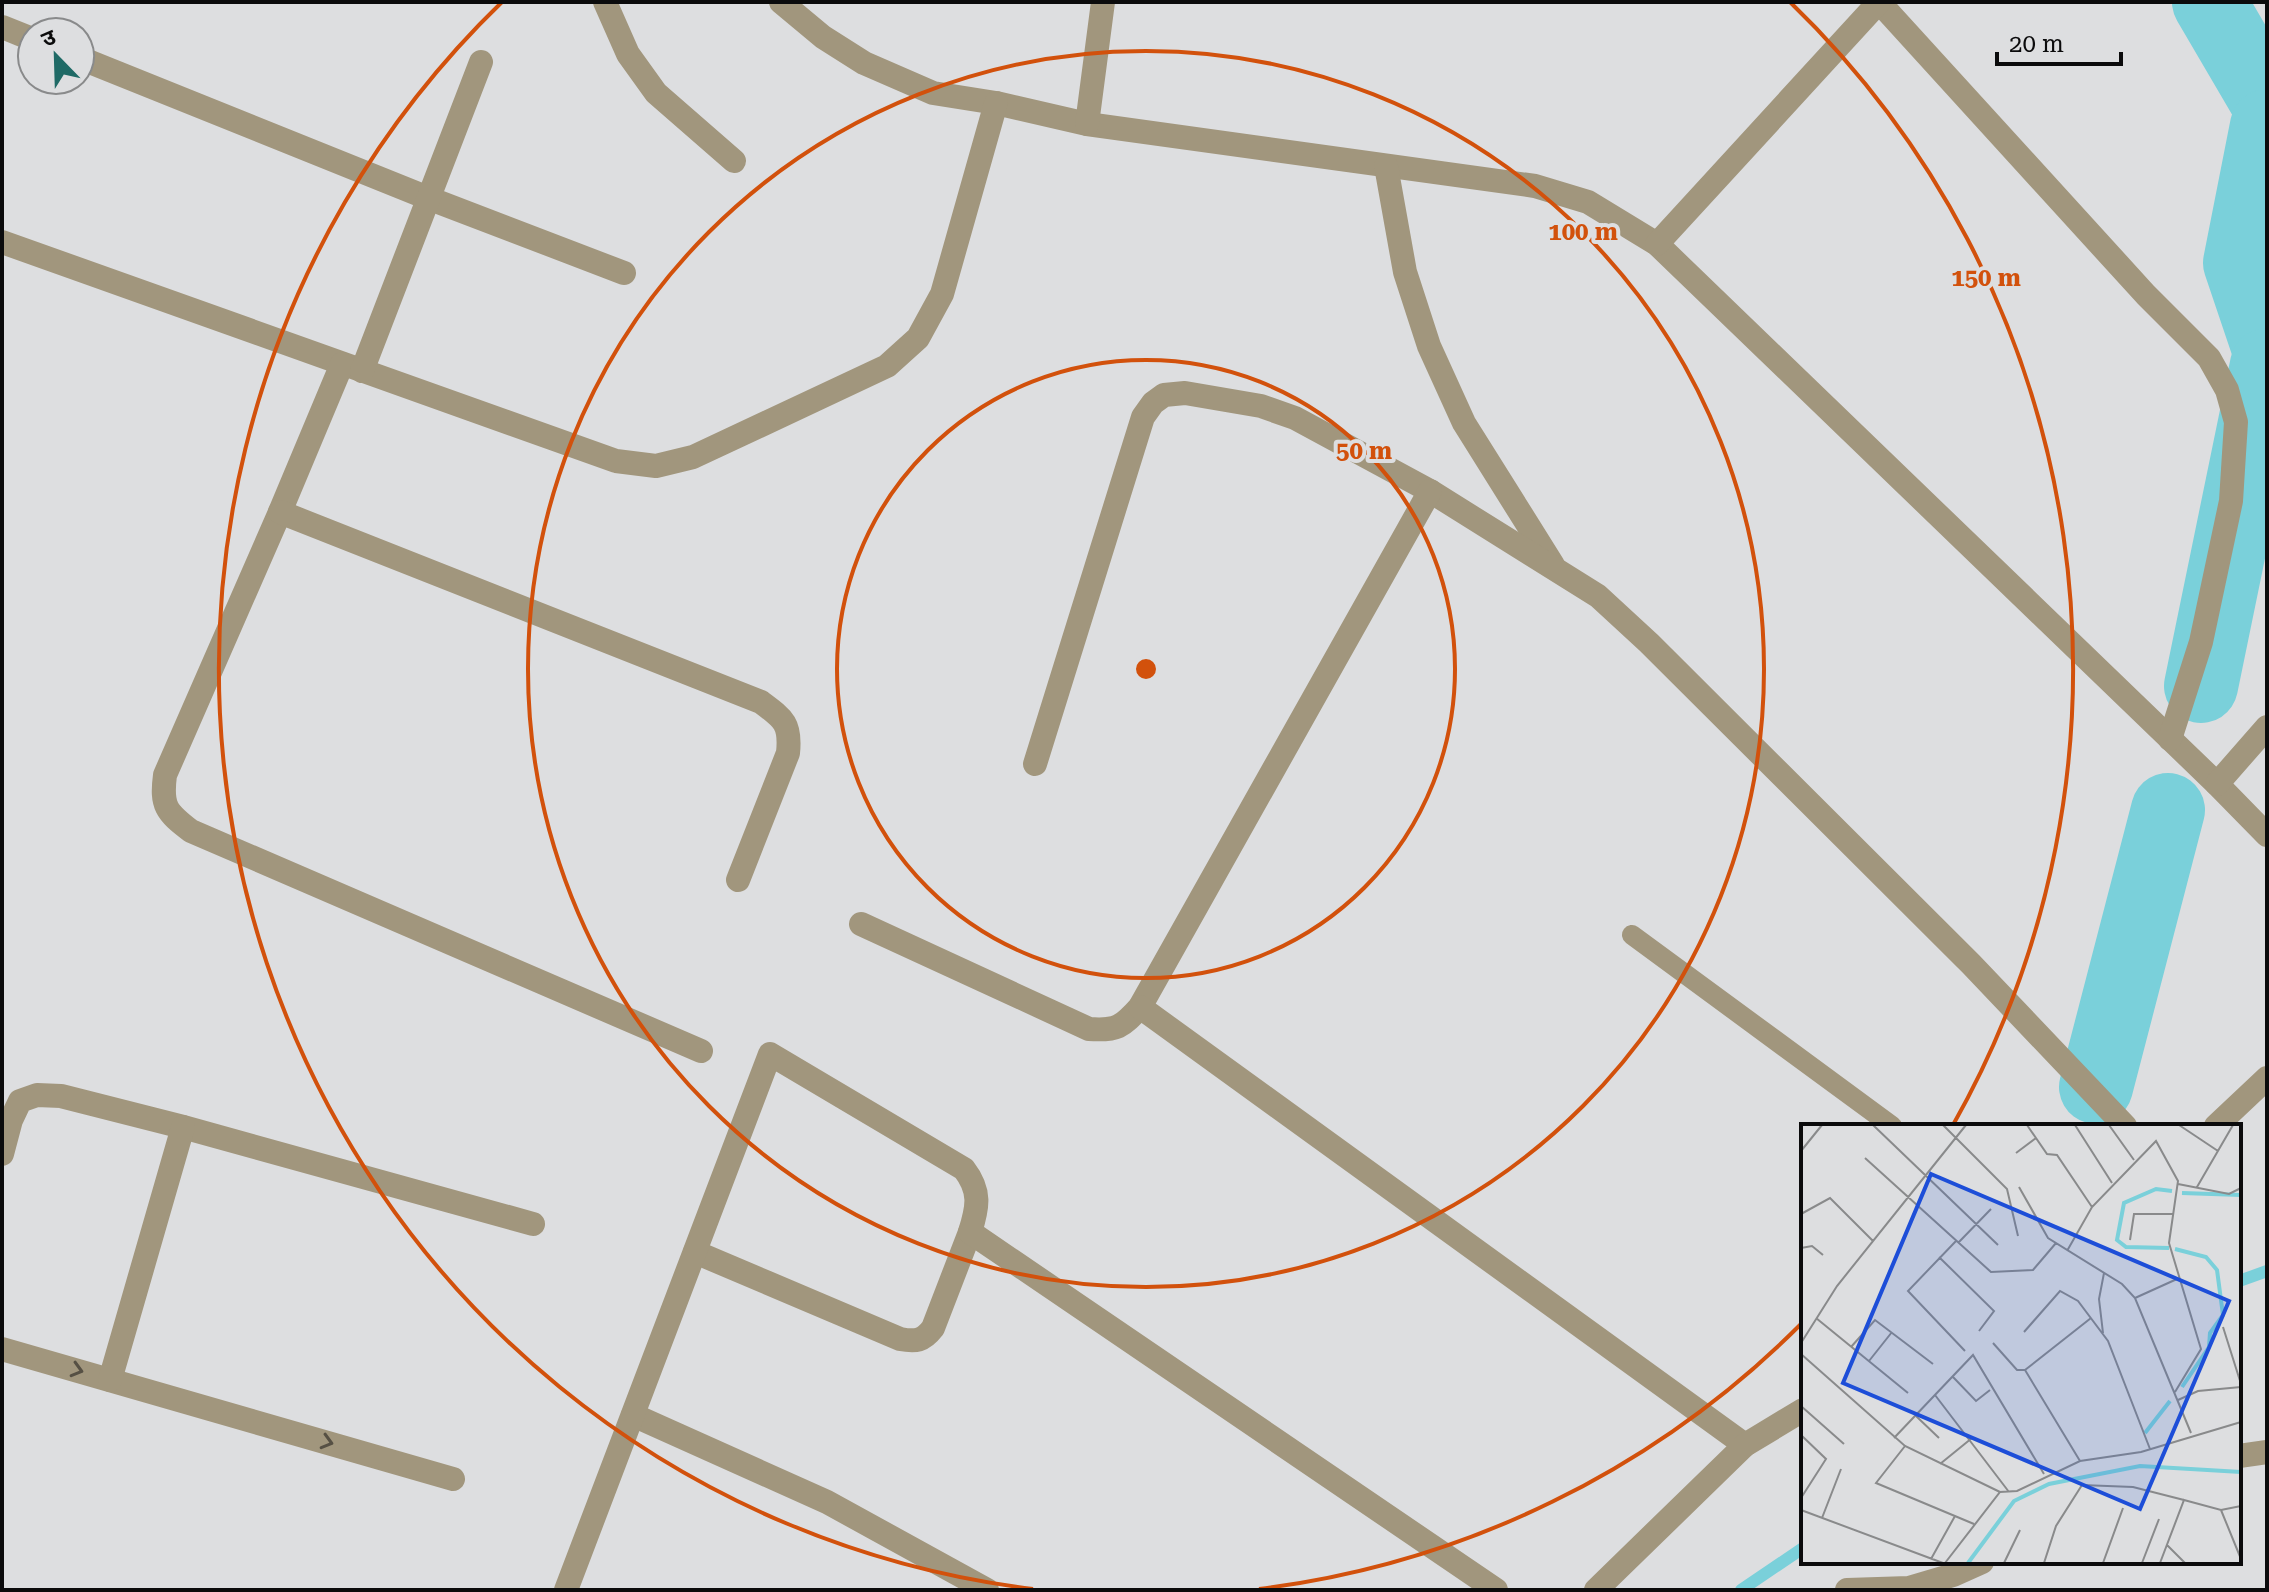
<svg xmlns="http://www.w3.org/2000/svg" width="2269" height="1592" font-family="'Roboto Serif','Noto Sans Devanagari',serif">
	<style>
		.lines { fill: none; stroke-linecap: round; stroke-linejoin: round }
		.stream { stroke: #7ad0da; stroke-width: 12 }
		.river { stroke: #7ad0da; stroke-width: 74 }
		.service { stroke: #a1967d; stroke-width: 20 }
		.minor { stroke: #a1967d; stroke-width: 24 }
		.tertiary { stroke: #a1967d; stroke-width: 24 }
		.oneway { stroke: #565044 }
		.ring { fill: none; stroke: #d2510c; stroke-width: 4 }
		.inset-river { fill: none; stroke: #7ad0da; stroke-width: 4 }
		.inset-road { fill: none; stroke: #898a8b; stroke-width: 2 }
		.view { fill: #1d4ed8; fill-opacity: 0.15; stroke: #1d4ed8; stroke-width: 4 }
		.inset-edge { fill: none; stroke: #0b0b0c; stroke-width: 4 }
		.centre { fill: #d2510c; stroke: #dddee0; stroke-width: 4 }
		.ring-label { font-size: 24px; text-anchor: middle; font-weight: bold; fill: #d2510c; stroke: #dddee0; stroke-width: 8; stroke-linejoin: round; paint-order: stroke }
	</style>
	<rect width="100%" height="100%" fill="#dddee0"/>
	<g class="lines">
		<g class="stream">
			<path d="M 2239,1281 L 2267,1271"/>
			<path d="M 1741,1590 L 1803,1548"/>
		</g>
		<g class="river">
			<path d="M 2209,2 L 2267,101"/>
			<path d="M 2267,126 L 2240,263 L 2267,343"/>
			<path d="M 2201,686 L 2267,365"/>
			<path d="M 2096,1087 L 2168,810"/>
		</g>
		<path class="service" d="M 1632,935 L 1892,1126"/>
		<g class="minor">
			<path d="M 605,2 L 628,54 L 656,93 L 734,161"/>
			<path d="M 781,2 L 823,37 L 864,63 L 933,93 L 996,103 L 1087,124 L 1535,186 L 1588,202 L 1657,244 L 2217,784 L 2267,835"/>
			<path d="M 1879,2 L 2146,295 L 2209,358 L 2227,390 L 2236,422 L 2231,501 L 2201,642 L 2170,739"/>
			<path d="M 2,27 L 32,39"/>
			<path d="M 80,58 L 428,198 L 624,273"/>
			<path d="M 1087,124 L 1103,2"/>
			<path d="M 1386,166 L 1405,272 L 1429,346 L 1464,423 L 1553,565"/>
			<path d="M 2,242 L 616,461 L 656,466 L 693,457 L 887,366 L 918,338 L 942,294 L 996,103"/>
			<path d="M 1657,244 L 1879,2"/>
			<path d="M 342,364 L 280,512 L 165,775 C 161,806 166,812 191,831 L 701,1051"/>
			<path d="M 362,371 L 481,62"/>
			<path d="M 280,512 L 761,702 C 784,719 791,724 788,753 L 738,880"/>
			<path d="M 1035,764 L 1143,417 L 1153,403 L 1164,395 L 1185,393 L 1261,406 L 1295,418 L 1430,491 L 1598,596 L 1649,643 L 1971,964 L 2125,1126"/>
			<path d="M 2217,784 L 2267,727"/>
			<path d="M 861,924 L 1089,1029 C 1117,1031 1122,1027 1140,1007 L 1430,491"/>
			<path d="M 1140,1007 L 1745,1445"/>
			<path d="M 2,1154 L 11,1120 L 20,1101 L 37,1095 L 61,1096 L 183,1127 L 533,1224"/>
			<path d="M 695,1252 L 900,1339 C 916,1342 923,1341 933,1328 L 970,1232"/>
			<path d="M 2,1349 L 453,1479"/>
			<path d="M 110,1380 L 183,1127"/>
			<path d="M 633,1415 L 827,1502 L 987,1590"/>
			<path d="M 2239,1456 L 2267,1452"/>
			<path d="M 566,1590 L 770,1054 L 964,1169 C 981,1191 978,1207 970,1232 L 1496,1590"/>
			<path d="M 1847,1590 L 1909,1588 L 1953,1575 L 1982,1562"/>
		</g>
		<g class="tertiary">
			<path d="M 2216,1126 L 2267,1078"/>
			<path d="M 1596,1590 L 1745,1445 L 1803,1410"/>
		</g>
	</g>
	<defs><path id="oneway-chevron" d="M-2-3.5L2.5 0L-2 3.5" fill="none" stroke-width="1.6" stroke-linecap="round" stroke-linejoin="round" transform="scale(2)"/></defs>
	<g class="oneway">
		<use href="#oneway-chevron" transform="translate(77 1370) rotate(16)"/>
		<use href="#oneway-chevron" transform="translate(327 1442) rotate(16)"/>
	</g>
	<g class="ring">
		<circle cx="1146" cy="669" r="309"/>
		<circle cx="1146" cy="669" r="618"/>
		<path d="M1801 1324A927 927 0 0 1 1259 1589M1033 1589A927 927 0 0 1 502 2M1790 2A927 927 0 0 1 1953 1125"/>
	</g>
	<g transform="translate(1801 1124)">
		<rect width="440" height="440" fill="#dddee0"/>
		<path class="inset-river" d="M 381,69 L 440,71M 368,124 L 325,123 L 316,116 L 323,79 L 355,65 L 371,67M 374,125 L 405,133 L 416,146 L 422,191 L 409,209 L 408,223 L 381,263M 344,309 L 369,277M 167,439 L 213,377 L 248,360 L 339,342 L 440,348"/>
		<path class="inset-road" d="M 72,1 L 197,121M 142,1 L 206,65 L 217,112M 226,1 L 246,30 L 256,31 L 291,83M 274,1 L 311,59M 308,1 L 333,36M 378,1 L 417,27M 0,27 L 21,1M 215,29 L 235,14M 64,34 L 190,148 L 232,146 L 255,119M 377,60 L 428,70 L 440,64M 218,63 L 247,114 L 321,160 L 334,174 L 390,309M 396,63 L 432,1M 0,90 L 29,74 L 72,117M 329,116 L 333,90 L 372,90M 155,117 L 107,167 L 164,227M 157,119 L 190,85M 0,124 L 11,122 L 22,131M 266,127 L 291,83 L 355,17 L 377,57 L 368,119 L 400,225 L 374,268M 138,133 L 193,187 L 178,207M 334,174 L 376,155M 15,194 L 107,269M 422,203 L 440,260M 223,208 L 259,167 L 277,177 L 307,217 L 349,325M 302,209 L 298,175 L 303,149M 0,219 L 36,162 L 165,1M 192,219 L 216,246 L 224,246 L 279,337M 50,223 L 74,196 L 132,240M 0,230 L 104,322 L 199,368M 68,237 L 91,208M 224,246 L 290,194M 152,253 L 175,277 L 189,266M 134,271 L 208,368M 377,276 L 397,267 L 440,263M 0,282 L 43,320M 115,292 L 138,314M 0,311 L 25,335 L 0,374M 93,314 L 172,231 L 243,350M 104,322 L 75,359 L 173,400M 139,340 L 171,314M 0,386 L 142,439M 420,386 L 440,435M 21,394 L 40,345M 366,421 L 384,439M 130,435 L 154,392M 144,439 L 199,368 L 216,367 L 279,337 L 340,328 L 440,298M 203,439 L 219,406M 243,439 L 255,402 L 281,361 L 332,363 L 383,376M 302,439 L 322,384M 341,439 L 358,395M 359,439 L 383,376 L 420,386 L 440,382"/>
		<path class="view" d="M 130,50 L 428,177 L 339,385 L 42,259 Z"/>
		<rect width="440" height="440" class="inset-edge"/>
	</g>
	<circle cx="1146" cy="669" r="12" class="centre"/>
	<g class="ring-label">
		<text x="1583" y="240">100 m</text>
		<text x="1986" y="286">150 m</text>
		<text x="1364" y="459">50 m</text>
	</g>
	<rect width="2269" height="1592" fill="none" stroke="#0b0b0c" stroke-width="8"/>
	<g transform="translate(56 56) rotate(337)"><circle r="38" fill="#dddee0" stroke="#898a8b" stroke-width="2"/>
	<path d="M0-6L14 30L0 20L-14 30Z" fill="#1f6a66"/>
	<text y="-12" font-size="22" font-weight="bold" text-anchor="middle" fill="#0b0b0c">उ</text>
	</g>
	<path d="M1997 52v12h124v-12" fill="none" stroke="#0b0b0c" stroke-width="4"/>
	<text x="2009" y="52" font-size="24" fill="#0b0b0c" stroke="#dddee0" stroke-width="6" paint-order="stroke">20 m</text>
</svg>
